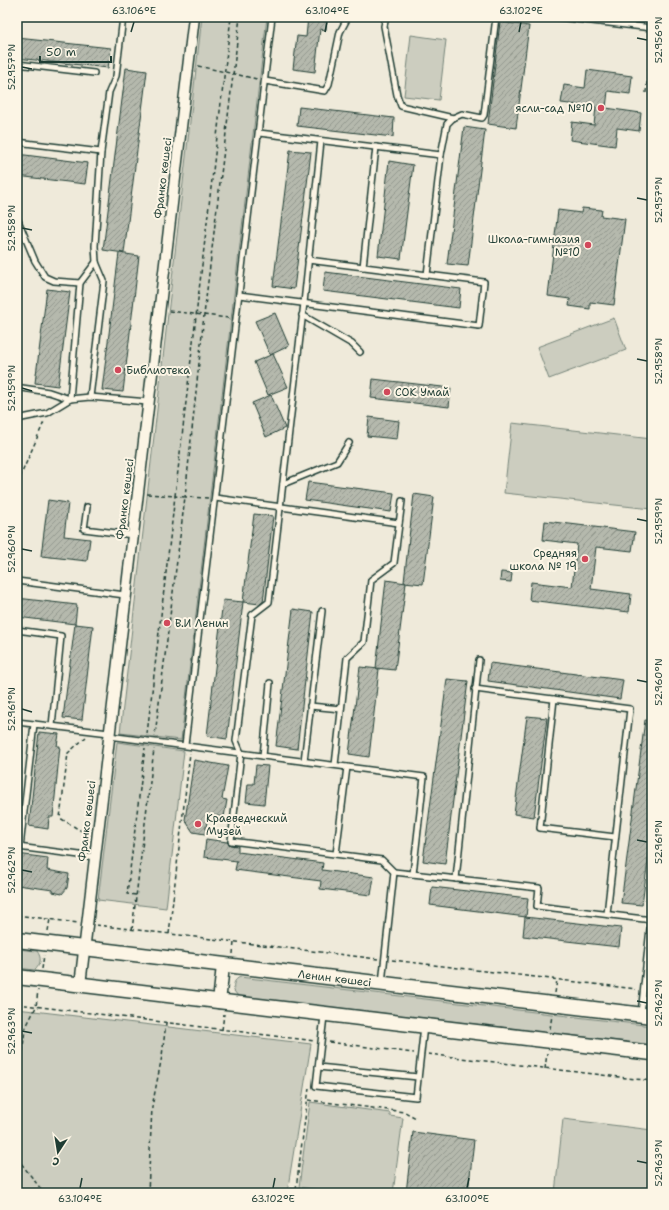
<svg xmlns="http://www.w3.org/2000/svg" width="669" height="1210" font-family="'Shantell Sans',sans-serif">
	<style>
		.grass { fill: #cccdbf; stroke: #76857a }
		.building { fill: url(#building-hatch); stroke: #1f3d34 }
		.lines { fill: none; stroke-linecap: round; stroke-linejoin: round }
		.service-casing { stroke: #1f3d34; stroke-width: 8 }
		.minor-casing { stroke: #1f3d34; stroke-width: 13 }
		.tertiary-casing { stroke: #1f3d34; stroke-width: 15 }
		.secondary-casing { stroke: #1f3d34; stroke-width: 17 }
		.path { stroke: #1f3d34; stroke-width: 1.5; stroke-dasharray: 4 3; stroke-linecap: butt }
		.service { stroke: #fcf5e5; stroke-width: 5 }
		.minor { stroke: #fcf5e5; stroke-width: 10 }
		.tertiary { stroke: #fcf5e5; stroke-width: 12 }
		.secondary { stroke: #fcf5e5; stroke-width: 14 }
		.ticks { fill: none; stroke: #1f3d34; stroke-width: 1.5 }
		.poi-dot { fill: #d1495b; stroke: #fcf5e5; stroke-width: 1.5 }
		.labels { text-anchor: middle; dominant-baseline: central; stroke-width: 4; stroke-linejoin: round; paint-order: stroke }
		.poi-label { font-size: 11px; fill: #1f3d34; stroke: #fcf5e5; text-anchor: start }
		.street-label { font-size: 11px; fill: #1f3d34; stroke: #fcf5e5 }
		.neatline { fill: none; stroke: #1f3d34; stroke-width: 1.5 }
		.ticks-label { font-size: 10px; text-anchor: middle; fill: #1f3d34 }
	</style>
	<defs>
		<pattern id="building-hatch" width="6" height="6" patternUnits="userSpaceOnUse"><rect width="6" height="6" fill="#b5b9ad"/><path d="M-1 1l2-2M0 6l6-6M5 7l2-2" fill="none" stroke="#93988e"/></pattern>
	</defs>
	<rect width="100%" height="100%" fill="#efeada"/>
	<filter id="ink" filterUnits="userSpaceOnUse"><feTurbulence type="fractalNoise" baseFrequency=".025" numOctaves="2"/><feDisplacementMap in="SourceGraphic" scale="8" xChannelSelector="R" yChannelSelector="G"/><feConvolveMatrix kernelMatrix="1 2 1 2 8 2 1 2 1" color-interpolation-filters="sRGB"/></filter>
	<g filter="url(#ink)">
		<g class="grass">
			<path d="M 202,17 L 267,17 L 181,740 L 120,733 Z"/>
			<path d="M 411,35 L 446,40 L 439,100 L 404,96 Z"/>
			<path d="M 614,318 L 626,350 L 549,379 L 537,347 Z"/>
			<path d="M 512,423 L 652,439 L 652,509 L 504,493 Z"/>
			<path d="M 117,742 L 184,751 L 166,908 L 98,900 Z"/>
			<path d="M 17,949 L 37,951 C 42,958 41,964 35,970 L 17,968 Z"/>
			<path d="M 240,977 L 652,1026 L 652,1045 L 238,996 L 234,991 C 233,984 234,980 240,977 Z"/>
			<path d="M 17,1009 L 311,1044 L 287,1193 L 17,1193 Z"/>
			<path d="M 310,1102 L 390,1113 L 390,1116 L 403,1118 L 393,1193 L 342,1193 L 299,1187 Z"/>
			<path d="M 563,1119 L 652,1130 L 652,1193 L 555,1193 Z"/>
		</g>
		<g class="building">
			<path d="M 308,17 L 327,17 L 326,30 L 320,29 L 315,72 L 293,69 L 297,36 L 306,37 Z"/>
			<path d="M 500,22 L 529,26 L 516,128 L 488,124 Z"/>
			<path d="M 17,38 L 111,48 L 108,68 L 17,58 Z"/>
			<path d="M 126,68 L 147,71 L 124,253 L 103,250 Z"/>
			<path d="M 587,70 L 632,76 L 630,94 L 608,91 L 606,108 L 641,113 L 639,131 L 617,128 L 615,146 L 570,140 L 572,122 L 594,125 L 596,107 L 561,103 L 564,85 L 585,88 Z"/>
			<path d="M 299,107 L 394,118 L 393,137 L 297,126 Z"/>
			<path d="M 464,127 L 485,130 L 468,266 L 447,264 Z"/>
			<path d="M 290,150 L 311,152 L 294,289 L 273,286 Z"/>
			<path d="M 17,154 L 88,163 L 85,184 L 17,176 Z"/>
			<path d="M 389,161 L 413,165 L 401,259 L 378,256 Z"/>
			<path d="M 582,208 L 602,210 L 601,216 L 625,219 L 614,305 L 590,302 L 590,309 L 569,306 L 570,299 L 548,296 L 558,210 L 581,213 Z"/>
			<path d="M 119,253 L 139,256 L 123,392 L 102,390 Z"/>
			<path d="M 325,272 L 461,289 L 459,308 L 323,291 Z"/>
			<path d="M 47,289 L 70,292 L 58,386 L 35,383 Z"/>
			<path d="M 275,313 L 289,346 L 270,355 L 255,321 Z"/>
			<path d="M 273,354 L 288,387 L 268,395 L 254,362 Z"/>
			<path d="M 373,379 L 451,388 L 449,407 L 371,398 Z"/>
			<path d="M 271,395 L 285,428 L 266,437 L 252,403 Z"/>
			<path d="M 369,417 L 399,421 L 397,439 L 367,436 Z"/>
			<path d="M 308,482 L 394,493 L 391,512 L 305,500 Z"/>
			<path d="M 414,494 L 434,497 L 423,584 L 404,582 Z"/>
			<path d="M 48,500 L 68,503 L 64,536 L 90,539 L 87,561 L 41,556 Z"/>
			<path d="M 254,514 L 273,516 L 263,602 L 260,604 L 243,602 Z"/>
			<path d="M 545,521 L 635,532 L 632,551 L 596,547 L 591,589 L 631,594 L 629,612 L 529,600 L 531,582 L 572,587 L 577,544 L 543,540 Z"/>
			<path d="M 501,572 L 512,573 L 511,582 L 500,581 Z"/>
			<path d="M 386,580 L 406,583 L 395,670 L 376,668 Z"/>
			<path d="M 17,598 L 77,605 L 75,624 L 17,617 Z"/>
			<path d="M 223,600 L 243,602 L 227,739 L 207,736 Z"/>
			<path d="M 293,609 L 313,612 L 297,749 L 276,746 Z"/>
			<path d="M 75,624 L 93,626 L 82,720 L 63,718 Z"/>
			<path d="M 490,663 L 623,680 L 620,699 L 488,681 Z"/>
			<path d="M 360,667 L 379,669 L 369,757 L 349,754 Z"/>
			<path d="M 447,679 L 468,681 L 445,864 L 423,861 Z"/>
			<path d="M 527,716 L 547,718 L 534,817 L 514,814 Z"/>
			<path d="M 645,720 L 652,721 L 652,831 L 642,905 L 621,903 Z"/>
			<path d="M 39,732 L 59,734 L 57,746 L 60,746 L 53,817 L 49,817 L 48,829 L 29,826 Z"/>
			<path d="M 194,760 L 228,766 L 222,799 L 227,800 L 224,817 L 208,815 L 205,834 L 193,832 L 185,820 Z"/>
			<path d="M 256,765 L 268,766 L 264,804 L 246,802 L 248,784 L 254,784 Z"/>
			<path d="M 206,839 L 227,842 L 230,845 L 238,846 L 238,852 L 323,863 L 322,870 L 374,877 L 371,895 L 320,889 L 321,881 L 235,870 L 237,861 L 204,857 Z"/>
			<path d="M 17,854 L 48,858 L 47,870 L 69,874 L 67,888 L 62,894 L 53,892 L 53,890 L 17,885 Z"/>
			<path d="M 432,887 L 528,898 L 526,917 L 430,905 Z"/>
			<path d="M 525,917 L 621,928 L 619,947 L 523,936 Z"/>
			<path d="M 413,1132 L 474,1140 L 468,1193 L 406,1193 Z"/>
		</g>
		<g class="lines">
			<g class="service-casing">
				<g id="service">
					<path d="M 386,17 L 384,26 L 397,95 L 401,106 L 453,118"/>
					<path d="M 557,17 L 652,28"/>
					<path d="M 17,64 L 94,73"/>
					<path d="M 265,81 L 325,91 L 329,84 L 340,32 L 348,17"/>
					<path d="M 259,133 L 441,155"/>
					<path d="M 321,141 L 304,303 L 269,602 L 252,615 L 236,741 L 241,753 L 231,841 L 382,860 L 394,872 L 539,888 L 537,906 L 652,920"/>
					<path d="M 17,142 L 101,152"/>
					<path d="M 17,218 L 35,261 L 45,277 L 54,281 L 80,283"/>
					<path d="M 363,267 L 376,147"/>
					<path d="M 427,275 L 441,155 L 447,124 L 453,118 L 462,114 L 482,118 L 484,115 L 496,17"/>
					<path d="M 239,295 L 479,326 L 484,282 L 308,260"/>
					<path d="M 302,315 L 352,344 L 360,352"/>
					<path d="M 17,389 L 22,388 L 49,392 L 70,399 L 90,397 L 148,402"/>
					<path d="M 90,397 L 104,281 L 96,262 L 95,246 L 101,152 L 109,92 L 116,76 L 123,17"/>
					<path d="M 17,419 L 47,413 L 70,399 L 80,283 L 96,262"/>
					<path d="M 283,484 L 337,462 L 349,443"/>
					<path d="M 215,498 L 399,523"/>
					<path d="M 87,507 L 84,529 L 133,535"/>
					<path d="M 17,581 L 125,595"/>
					<path d="M 17,630 L 61,636 L 52,726"/>
					<path d="M 475,689 L 630,709 L 607,914"/>
					<path d="M 554,699 L 540,828 L 615,837"/>
					<path d="M 310,706 L 341,709"/>
					<path d="M 17,722 L 34,724"/>
					<path d="M 109,736 L 424,777 L 413,874"/>
					<path d="M 185,745 L 272,17"/>
					<path d="M 263,756 L 270,683"/>
					<path d="M 304,761 L 322,611"/>
					<path d="M 335,765 L 347,658 L 364,642 L 371,580 L 394,563 L 402,501"/>
					<path d="M 18,847 L 95,857"/>
					<path d="M 20,847 L 34,724 L 109,733"/>
					<path d="M 336,854 L 347,767"/>
					<path d="M 456,879 L 479,660"/>
					<path d="M 382,983 L 394,872"/>
					<path d="M 641,1014 L 651,919"/>
					<path d="M 324,1016 L 316,1086 L 416,1097 L 424,1026"/>
					<path d="M 318,1067 L 418,1077"/>
				</g>
			</g>
			<g class="minor-casing">
				<path id="minor" d="M 80,985 L 194,17"/>
			</g>
			<g class="tertiary-casing">
				<path id="tertiary" d="M 219,1002 L 223,966"/>
			</g>
			<g class="secondary-casing">
				<g id="secondary">
					<path id="s1" d="M 17,940 L 652,1016"/>
					<path d="M 17,977 L 652,1053"/>
				</g>
			</g>
			<g class="path">
				<path d="M 198,66 L 257,79"/>
				<path d="M 646,93 L 652,36"/>
				<path d="M 169,311 L 229,318"/>
				<path d="M 17,484 L 44,422"/>
				<path d="M 147,494 L 175,496 L 231,17"/>
				<path d="M 208,498 L 185,497 L 204,315 L 240,17"/>
				<path d="M 147,734 L 175,496 L 185,497 L 155,735"/>
				<path d="M 86,737 L 68,753 L 60,818 L 88,835"/>
				<path d="M 136,895 L 127,894 L 145,748"/>
				<path d="M 17,915 L 78,923"/>
				<path d="M 96,925 L 378,959"/>
				<path d="M 132,930 L 154,749"/>
				<path d="M 48,931 L 50,919"/>
				<path d="M 169,934 L 190,753"/>
				<path d="M 233,954 L 234,942"/>
				<path d="M 392,960 L 636,989"/>
				<path d="M 42,969 L 44,955"/>
				<path d="M 555,993 L 557,980"/>
				<path d="M 17,1004 L 315,1041"/>
				<path d="M 550,1029 L 552,1015"/>
				<path d="M 222,1030 L 224,1014"/>
				<path d="M 329,1042 L 414,1053"/>
				<path d="M 428,1054 L 652,1081"/>
				<path d="M 545,1069 L 547,1053"/>
				<path d="M 17,1100 L 25,1029 L 36,1007 L 38,990"/>
				<path d="M 308,1100 L 405,1112 L 416,1118"/>
				<path d="M 17,1158 L 44,1193"/>
				<path d="M 296,1189 L 309,1088"/>
				<path d="M 148,1193 L 152,1107 L 162,1056 L 166,1023"/>
			</g>
			<use href="#service" class="service"/>
			<use href="#minor" class="minor"/>
			<use href="#tertiary" class="tertiary"/>
			<use href="#secondary" class="secondary"/>
		</g>
	</g>
	<path class="ticks" d="M 131,32 L 134,22M 325,32 L 327,22M 519,32 L 521,22M 637,38 L 647,40M 22,67 L 32,69M 637,198 L 647,200M 22,228 L 32,230M 637,359 L 647,361M 22,388 L 32,391M 637,519 L 647,521M 22,549 L 32,551M 637,680 L 647,682M 22,709 L 32,712M 637,840 L 647,842M 22,870 L 32,872M 637,1001 L 647,1003M 22,1031 L 32,1033M 637,1161 L 647,1163M 80,1188 L 82,1178M 273,1188 L 275,1178M 467,1188 L 469,1178"/>
	<g class="poi-dot">
		<circle cx="601" cy="108" r="4"/>
		<circle cx="588" cy="245" r="4"/>
		<circle cx="118" cy="370" r="4"/>
		<circle cx="387" cy="392" r="4"/>
		<circle cx="585" cy="559" r="4"/>
		<circle cx="167" cy="623" r="4"/>
		<circle cx="198" cy="824" r="4"/>
	</g>
	<g class="labels">
		<g class="poi-label">
			<text x="593" y="108" text-anchor="end">ясли-сад №10</text>
			<text x="580" y="239" text-anchor="end">Школа-гимназия<tspan x="580" dy="13">№10</tspan></text>
			<text x="126" y="370">Библиотека</text>
			<text x="395" y="392">СОК Умай</text>
			<text x="577" y="553" text-anchor="end">Средняя<tspan x="577" dy="13">школа № 19</tspan></text>
			<text x="175" y="623">В.И Ленин</text>
			<text x="206" y="818">Краеведческий<tspan x="206" dy="13">Музей</tspan></text>
		</g>
		<g class="street-label">
			<text transform="translate(163 178) rotate(-83)">Франко көшесі</text>
			<text transform="translate(125 499) rotate(-83)">Франко көшесі</text>
			<text transform="translate(87 821) rotate(-83)">Франко көшесі</text>
			<text stroke="none"><textPath href="#s1" startOffset="320">Ленин көшесі</textPath></text>
		</g>
	</g>
	<rect width="669" height="1210" fill="none" stroke="#fcf5e5" stroke-width="44"/>
	<g transform="translate(58 1152) rotate(192)" stroke="#fcf5e5" stroke-width="3" paint-order="stroke">
	<path d="M0-3L7 15L0 10L-7 15Z" fill="#1f3d34"/>
	<text y="-6" font-size="11" font-weight="bold" text-anchor="middle" fill="#1f3d34">С</text>
	</g>
	<path d="M40 56v6h71v-6" fill="none" stroke="#1f3d34" stroke-width="2"/>
	<text x="46" y="56" font-size="12" fill="#1f3d34" stroke="#fcf5e5" stroke-width="3" paint-order="stroke">50 m</text>
	<rect x="22" y="22" width="625" height="1166" class="neatline"/>
	<g class="ticks-label">
		<text x="134" y="14">63.106°E</text>
		<text x="327" y="14">63.104°E</text>
		<text x="521" y="14">63.102°E</text>
		<text transform="translate(658 40) rotate(-90)" y="4">52.956°N</text>
		<text transform="translate(11 67) rotate(-90)" y="4">52.957°N</text>
		<text transform="translate(658 200) rotate(-90)" y="4">52.957°N</text>
		<text transform="translate(11 228) rotate(-90)" y="4">52.958°N</text>
		<text transform="translate(658 361) rotate(-90)" y="4">52.958°N</text>
		<text transform="translate(11 388) rotate(-90)" y="4">52.959°N</text>
		<text transform="translate(658 521) rotate(-90)" y="4">52.959°N</text>
		<text transform="translate(11 549) rotate(-90)" y="4">52.960°N</text>
		<text transform="translate(658 682) rotate(-90)" y="4">52.960°N</text>
		<text transform="translate(11 709) rotate(-90)" y="4">52.961°N</text>
		<text transform="translate(658 842) rotate(-90)" y="4">52.961°N</text>
		<text transform="translate(11 870) rotate(-90)" y="4">52.962°N</text>
		<text transform="translate(658 1003) rotate(-90)" y="4">52.962°N</text>
		<text transform="translate(11 1031) rotate(-90)" y="4">52.963°N</text>
		<text transform="translate(658 1163) rotate(-90)" y="4">52.963°N</text>
		<text x="80" y="1202">63.104°E</text>
		<text x="273" y="1202">63.102°E</text>
		<text x="467" y="1202">63.100°E</text>
	</g>
</svg>
